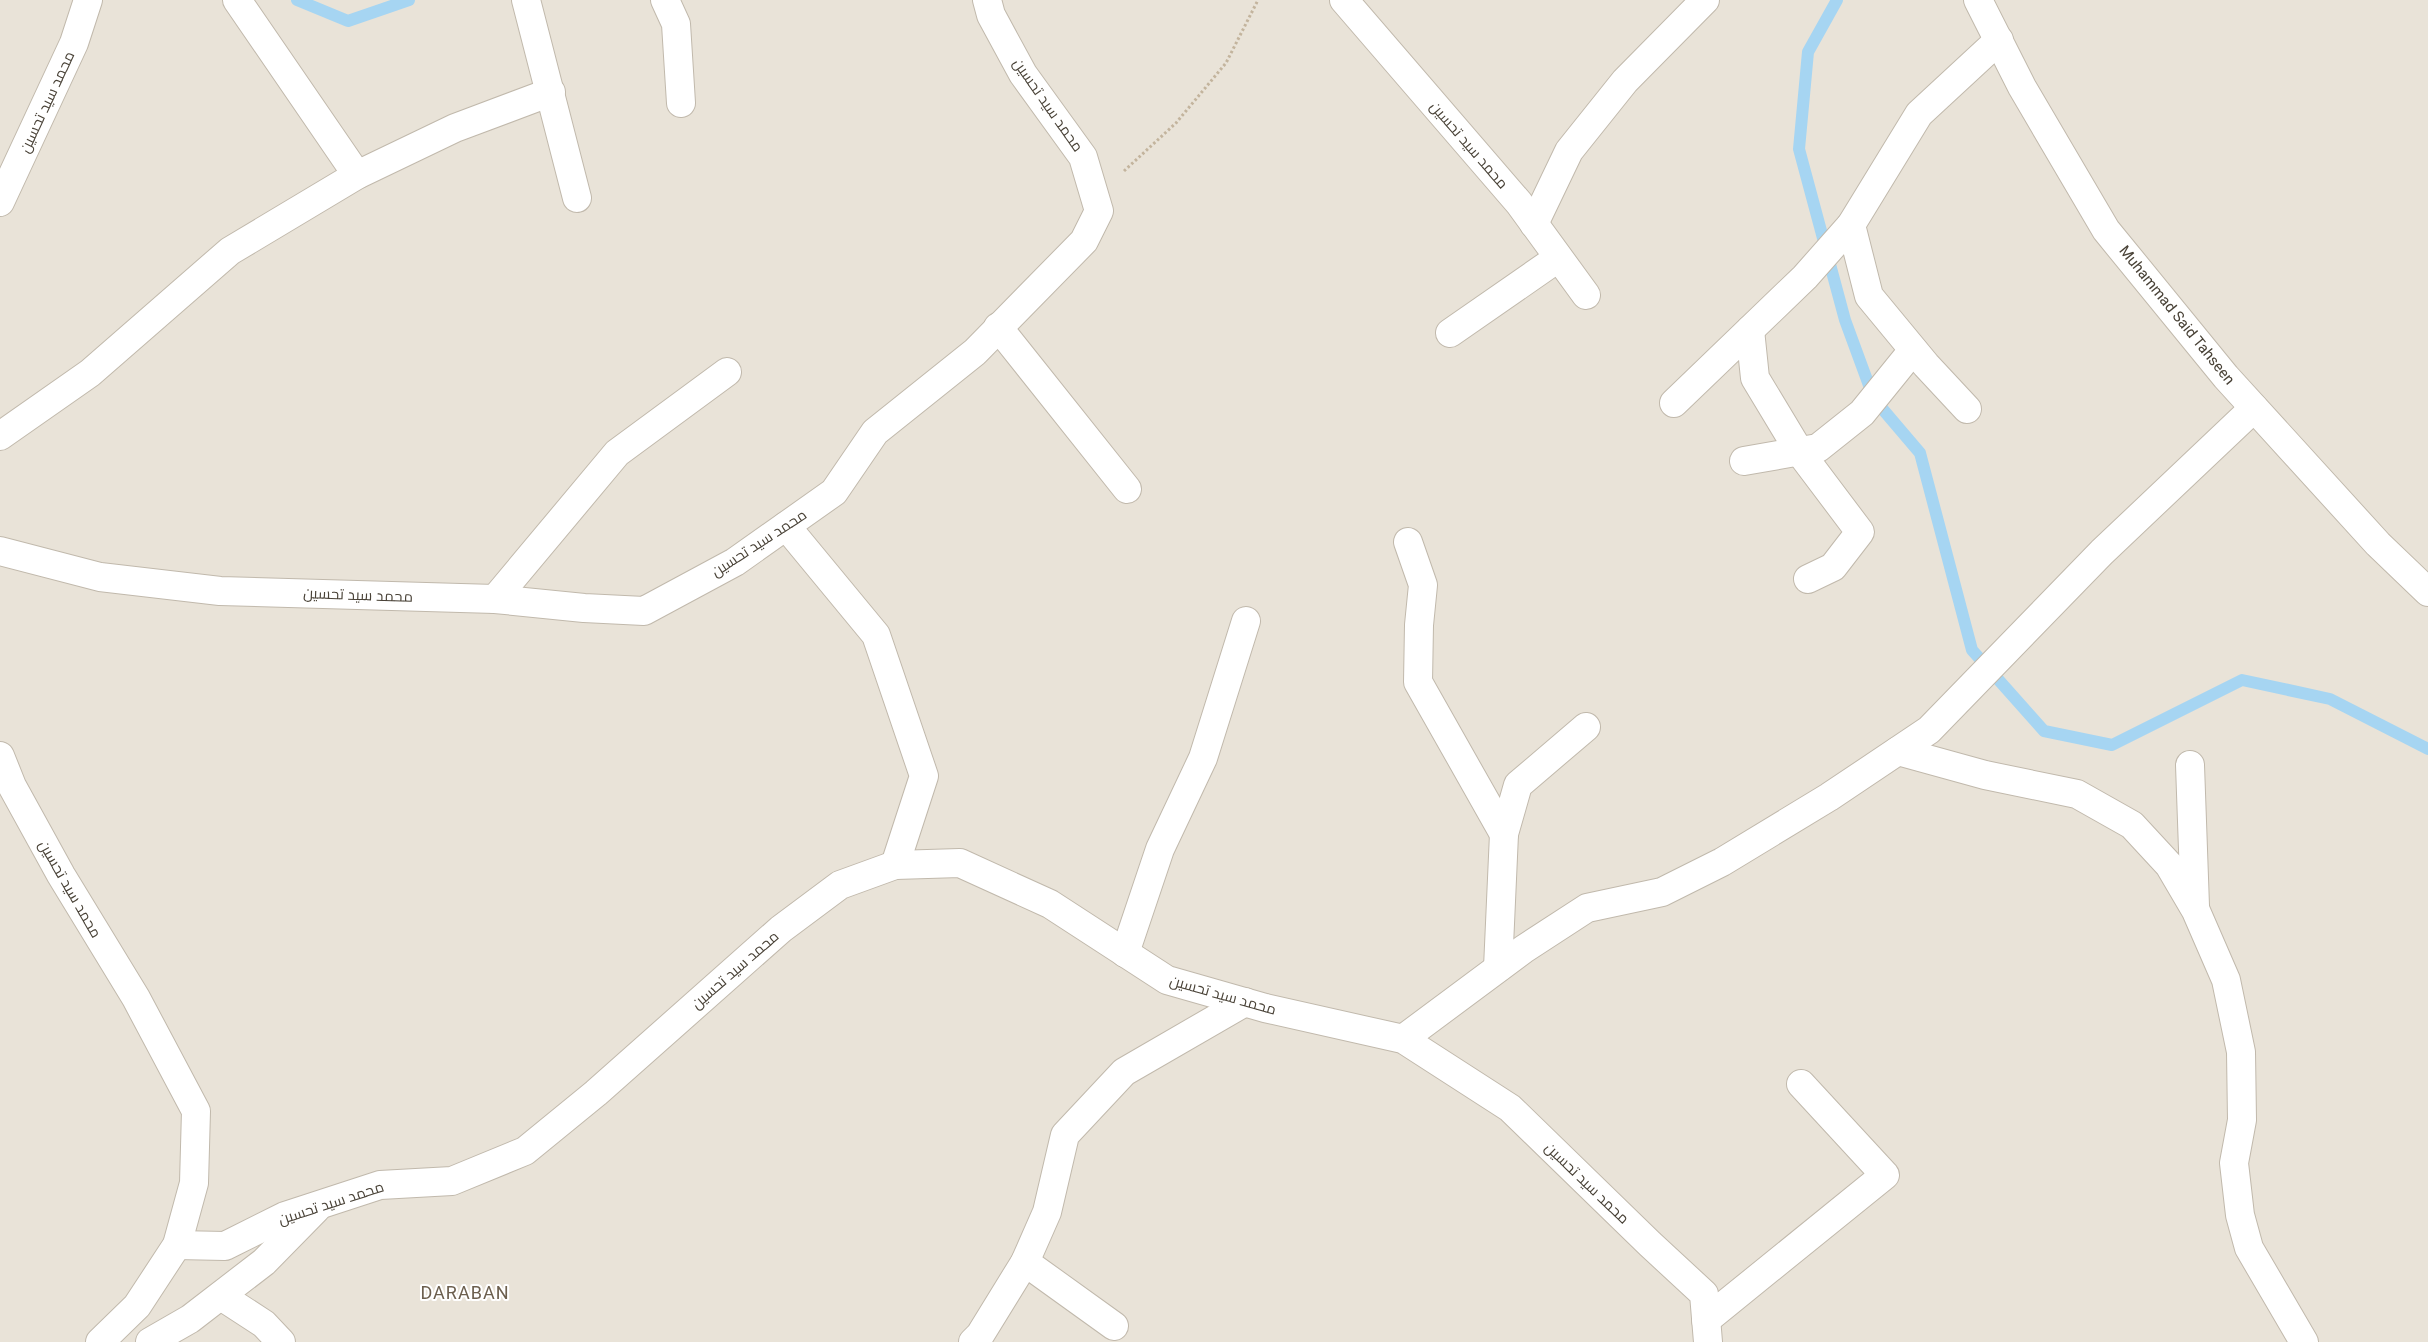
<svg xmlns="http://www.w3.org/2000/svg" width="2428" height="1342" font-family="Roboto,Cairo,sans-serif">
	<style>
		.residential { fill: #e9e3d8 }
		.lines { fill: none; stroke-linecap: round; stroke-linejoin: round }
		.stream { stroke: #a6d5f2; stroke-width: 12 }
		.minor-casing { stroke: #c1b9ac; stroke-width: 30 }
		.path { stroke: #c3b49d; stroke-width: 3; stroke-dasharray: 2.5 2.5; stroke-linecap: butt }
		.minor { stroke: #fff; stroke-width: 28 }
		.labels { text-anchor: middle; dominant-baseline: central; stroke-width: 4; stroke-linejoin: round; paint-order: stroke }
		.street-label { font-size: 15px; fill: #494237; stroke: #fff }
		.quarter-label { font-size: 18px; letter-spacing: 1px; fill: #6c5f4e; stroke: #fff }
	</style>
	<rect width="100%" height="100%" fill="#f5f1ea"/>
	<rect class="residential" x="0" y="0" width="2428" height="1342"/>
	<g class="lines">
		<g class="stream">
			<path d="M 297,0 L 348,21 L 409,0"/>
			<path d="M 1837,0 L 1808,52 L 1799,149 L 1845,320 L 1874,399 L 1920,453 L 1972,650 L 2044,731 L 2112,745 L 2242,680 L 2330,699 L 2428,749"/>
		</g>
		<g class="minor-casing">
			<g id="minor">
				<path d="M 237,0 L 357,175"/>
				<path d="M 526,0 L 577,198"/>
				<path d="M 665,0 L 676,24 L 681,103"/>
				<path d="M 1344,0 L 1519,203 L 1586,295"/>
				<path d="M 1978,0 L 2022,87 L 2106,230 L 2226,377 L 2378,544 L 2428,592"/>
				<path d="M 0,202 L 74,43 L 88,0"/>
				<path d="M 1534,224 L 1569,151 L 1625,81 L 1705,0"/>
				<path d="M 1851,225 L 1869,296 L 1926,365 L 1967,409"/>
				<path d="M 998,327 L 1127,489"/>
				<path d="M 1750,330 L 1755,378 L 1799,451 L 1860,532 L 1833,567 L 1808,579"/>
				<path d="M 1450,333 L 1558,258"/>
				<path d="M 1674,403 L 1805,277 L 1851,225 L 1919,114 L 1999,40"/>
				<path d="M 0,436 L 90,373 L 230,251 L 357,175 L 455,128 L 551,92"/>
				<path d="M 1744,461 L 1818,448 L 1862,413 L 1913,350"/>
				<path d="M 786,526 L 876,635 L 924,776 L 895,865"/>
				<path d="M 1408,542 L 1423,585 L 1419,625 L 1418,682 L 1504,834"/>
				<path d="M 0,551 L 100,577 L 220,591 L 495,599 L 584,608 L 644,611 L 735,562 L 834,492 L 875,432 L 975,352 L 1084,241 L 1099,211 L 1083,157 L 1023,74 L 991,15 L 987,0"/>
				<path d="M 495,599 L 617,453 L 727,372"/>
				<path d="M 1898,751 L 1985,775 L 2077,794 L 2132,825 L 2169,865 L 2196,911 L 2226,980 L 2241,1052 L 2242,1120 L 2234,1163 L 2240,1215 L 2249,1248 L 2304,1342"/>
				<path d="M 0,756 L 12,786 L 61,875 L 136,998 L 196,1111 L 194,1183 L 177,1245 L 137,1306 L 100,1342"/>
				<path d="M 2190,765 L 2195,906"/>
				<path d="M 1125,953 L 1160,849 L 1203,758 L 1246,621"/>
				<path d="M 1498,968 L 1504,834 L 1518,785 L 1586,727"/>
				<path d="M 1403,1039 L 1524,949 L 1587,908 L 1662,892 L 1722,862 L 1829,797 L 1929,730 L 2102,552 L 2254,408"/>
				<path d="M 177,1245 L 225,1246 L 285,1216 L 380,1185 L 452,1181 L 525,1151 L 596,1093 L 781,929 L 840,885 L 895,865 L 960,863 L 1050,904 L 1167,980 L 1265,1008 L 1403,1039 L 1510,1108 L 1650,1244 L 1704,1294 L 1708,1342"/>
				<path d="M 1025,1262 L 1114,1326"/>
				<path d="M 221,1296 L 264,1324 L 281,1342"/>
				<path d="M 1706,1320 L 1885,1175 L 1801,1084"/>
				<path d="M 150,1342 L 190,1319 L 264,1262 L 316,1209"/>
				<path d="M 973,1342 L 980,1335 L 1025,1262 L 1047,1212 L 1065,1135 L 1124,1072 L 1245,1002"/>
			</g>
		</g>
		<path class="path" d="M 1124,171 L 1176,123 L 1226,63 L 1258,0"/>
		<use href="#minor" class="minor"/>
	</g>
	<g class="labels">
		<g class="street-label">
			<text transform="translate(47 102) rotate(-65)">محمد سید تحسین</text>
			<text transform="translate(1048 105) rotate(55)">محمد سید تحسین</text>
			<text transform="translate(1469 145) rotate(49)">محمد سید تحسین</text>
			<text transform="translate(2177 315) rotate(51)">Muhammad Said Tahseen</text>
			<text transform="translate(759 543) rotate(-33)">محمد سید تحسین</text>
			<text transform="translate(358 595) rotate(2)">محمد سید تحسین</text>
			<text transform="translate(70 889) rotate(60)">محمد سید تحسین</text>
			<text transform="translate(735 970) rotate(-41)">محمد سید تحسین</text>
			<text transform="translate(1223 995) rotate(16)">محمد سید تحسین</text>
			<text transform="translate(1587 1183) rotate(44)">محمد سید تحسین</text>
			<text transform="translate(331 1203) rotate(-18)">محمد سید تحسین</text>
		</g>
		<g class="quarter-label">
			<text x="465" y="1292">DARABAN</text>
		</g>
	</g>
</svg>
